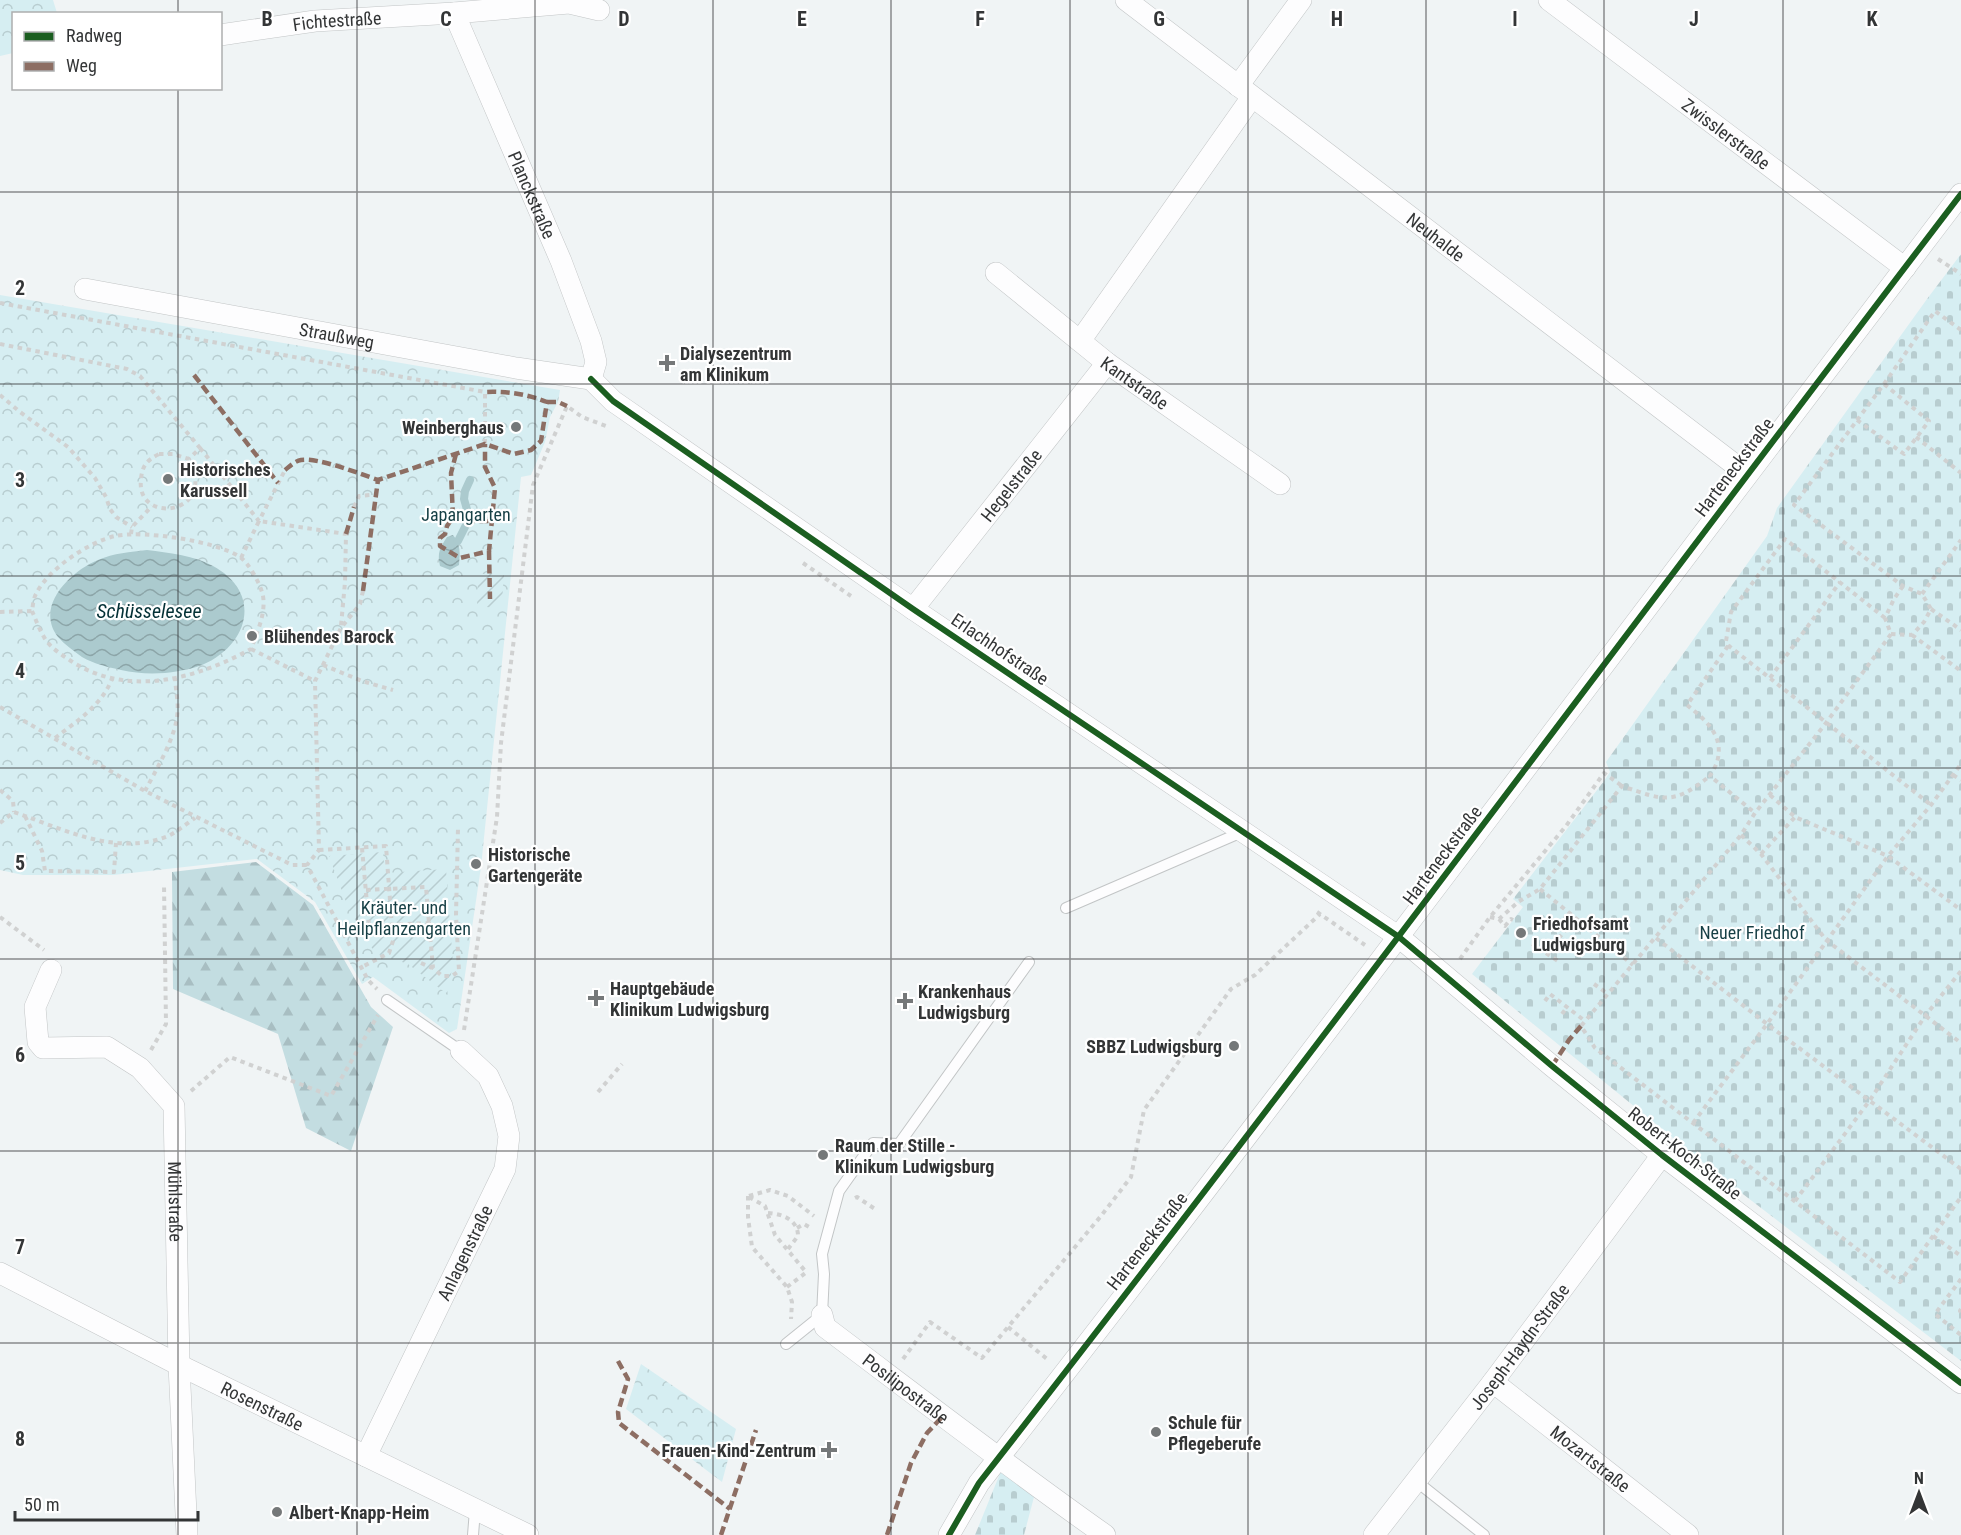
<svg xmlns="http://www.w3.org/2000/svg" width="1961" height="1535" font-family="'Roboto Condensed',sans-serif">
	<style>
		.forest { fill: url(#forest-firs) }
		.cemetery { fill: url(#cemetery-stones) }
		.park { fill: url(#park-crowns) }
		.garden { fill: url(#garden-furrows) }
		.water { fill: url(#water-waves) }
		.lines { fill: none; stroke-linecap: round; stroke-linejoin: round }
		.stream { stroke: #abcace; stroke-width: 8 }
		.lane-casing { stroke: #c2c5c6; stroke-width: 12 }
		.street-casing { stroke: #c2c5c6; stroke-width: 22 }
		.path { stroke: #d0d1d1; stroke-width: 4; stroke-dasharray: 4.5 4.5; stroke-linecap: butt }
		.lane { stroke: #fdfdfe; stroke-width: 10 }
		.street { stroke: #fdfdfe; stroke-width: 21 }
		.quiet { stroke: #8d6e63; stroke-width: 4.5; stroke-dasharray: 9 4.5; stroke-linecap: butt }
		.cycleway-casing { stroke: #fff; stroke-width: 10 }
		.cycleway { stroke: #1b5e20; stroke-width: 6 }
		.grid { fill: none; stroke: #333536; stroke-width: 1.5; stroke-opacity: 0.55 }
		.poi-dot { fill: #757879; stroke: #fff; stroke-width: 2 }
		.labels { text-anchor: middle; dominant-baseline: central; stroke-width: 4.5; stroke-linejoin: round; paint-order: stroke }
		.street-label { font-size: 18px; fill: #333536; stroke: #fff }
		.poi-label { font-size: 18px; font-weight: bold; fill: #333536; stroke: #fff; text-anchor: start }
		.park-label { font-size: 18px; fill: #163f45; stroke: #fff }
		.water-label { font-size: 20px; font-style: italic; fill: #033035; stroke: #fff }
		.grid-label { font-size: 20px; text-anchor: middle; font-weight: bold; fill: #333536; stroke: #fff; stroke-width: 4.5; stroke-linejoin: round; paint-order: stroke }
	</style>
	<defs>
		<pattern id="forest-firs" width="22" height="20" patternUnits="userSpaceOnUse" patternTransform="scale(1.5)"><rect width="22" height="20" fill="#c3dde1"/><path d="M5 1l3.5 6h-7zM16 11l3.5 6h-7z" fill="#a8bec2"/></pattern>
		<pattern id="cemetery-stones" width="16" height="16" patternUnits="userSpaceOnUse" patternTransform="scale(1.5)"><rect width="16" height="16" fill="#d6eef2"/><path d="M2 7V4a2 2 0 0 1 4 0v3zM10 15v-3a2 2 0 0 1 4 0v3z" fill="#b8cdd0"/></pattern>
		<pattern id="park-crowns" width="20" height="18" patternUnits="userSpaceOnUse" patternTransform="scale(1.5)"><rect width="20" height="18" fill="#d6eef2"/><path d="M2 6a3 3 0 1 1 6 0M12 15a3 3 0 1 1 6 0" fill="none" stroke="#b8cdd0"/></pattern>
		<pattern id="garden-furrows" width="10" height="10" patternUnits="userSpaceOnUse" patternTransform="scale(1.5)"><rect width="10" height="10" fill="#d6eef2"/><path d="M-1 1l2-2M0 10L10 0M9 11l2-2" fill="none" stroke="#b8cdd0"/></pattern>
		<pattern id="water-waves" width="16" height="10" patternUnits="userSpaceOnUse" patternTransform="scale(1.5)"><rect width="16" height="10" fill="#abcace"/><path d="M0 5q4-4 8 0t8 0" fill="none" stroke="#8ca5a8"/></pattern>
	</defs>
	<rect width="100%" height="100%" fill="#f0f4f5"/>
	<path class="forest" d="M 256,862 L 313,905 L 371,1007 L 393,1027 L 351,1151 L 306,1128 L 278,1034 L 173,989 L 172,872 Z"/>
	<g class="cemetery">
		<path d="M 1961,254 L 1961,1361 L 1722,1178 L 1472,974 L 1523,907 L 1513,899 L 1604,781 L 1610,772 L 1606,762 L 1767,536 L 1777,508 L 1927,299 Z"/>
		<path d="M 1001,1471 L 1034,1497 L 1024,1535 L 975,1535 Z"/>
	</g>
	<g class="park">
		<path d="M 0,0 L 53,0 L 57,13 L 14,14 L 13,53 L 0,56 Z"/>
		<path d="M 0,295 L 560,390 L 558,402 L 550,417 L 545,442 L 531,475 L 521,477 L 481,867 L 457,1029 L 449,1033 L 373,977 L 362,984 L 315,902 L 257,859 L 113,875 L 23,875 L 0,870 Z"/>
		<path d="M 641,1364 L 736,1429 L 722,1482 L 626,1409 Z"/>
	</g>
	<g class="garden">
		<path d="M 478,574 L 504,574 L 502,602 L 496,608 L 477,606 Z"/>
		<path d="M 383,852 L 385,873 L 446,869 L 453,964 L 447,994 L 408,964 L 375,953 L 349,910 L 329,856 Z"/>
	</g>
	<g class="water">
		<path d="M 453,535 C 461,544 460,554 459,565 L 450,570 L 440,566 C 437,552 440,548 447,537 Z"/>
		<path d="M 147,550 C 169,553 193,555 213,566 C 263,593 249,645 202,665 C 177,674 147,676 121,670 C 108,667 94,664 82,657 C 74,651 65,645 58,637 C 34,606 71,571 98,560 C 114,553 130,552 147,550 Z"/>
	</g>
	<g class="lines">
		<path class="stream" d="M 458,541 L 466,525 L 468,513 L 464,499 L 465,491 L 470,480"/>
		<g class="lane-casing">
			<g id="lane">
				<path d="M 1066,908 L 1242,832"/>
				<path d="M 387,1000 L 461,1051"/>
				<path d="M 786,1344 L 822,1315 L 824,1274 L 822,1254 L 839,1191 L 873,1143 L 899,1144 L 1029,962"/>
				<path d="M 1416,1481 L 1484,1535"/>
				<path d="M 473,1535 L 475,1510"/>
			</g>
		</g>
		<g class="street-casing">
			<g id="street">
				<path id="s1" d="M 1126,0 L 1747,474"/>
				<path id="s2" d="M 1549,0 L 1905,268"/>
				<path id="s3" d="M 454,13 L 561,261 L 591,341 L 596,362 L 591,379"/>
				<path id="s4" d="M 220,35 L 315,21 L 454,13 L 569,3 L 599,10"/>
				<path d="M 1238,86 L 1301,0"/>
				<path id="s5" d="M 996,273 L 1107,363 L 1280,484"/>
				<path id="s6" d="M 85,289 L 516,368 L 591,379"/>
				<path d="M 1080,341 L 1252,97"/>
				<path d="M 591,379 L 613,401 L 913,609 L 1399,937 L 1552,1066 L 1662,1155 L 1961,1383"/>
				<path id="s7" d="M 913,609 L 1107,363"/>
				<path id="s8" d="M 51,970 L 35,1007 L 38,1042 L 43,1048 L 107,1047 L 140,1068 L 174,1106 L 179,1365 L 187,1535"/>
				<path id="s9" d="M 0,1273 L 179,1365 L 528,1535"/>
				<path id="s10" d="M 822,1315 L 825,1327 C 918,1397 1010,1468 1105,1535"/>
				<path id="s11" d="M 1493,1382 L 1688,1535"/>
				<path id="s12" d="M 366,1456 L 505,1169 L 509,1136 L 502,1106 L 488,1076 L 461,1051"/>
				<path d="M 949,1535 L 979,1483 C 1312,1057 1633,623 1961,194"/>
				<path id="s13" d="M 1374,1535 L 1493,1382 L 1662,1155"/>
			</g>
		</g>
		<g class="path">
			<path d="M 1938,259 L 1961,274"/>
			<path d="M 0,303 L 485,392 L 485,444"/>
			<path d="M 0,344 L 127,369 L 140,376 L 200,448 L 189,459"/>
			<path d="M 0,395 L 20,412 L 68,447 L 95,478 L 106,497 L 110,509 L 116,517 L 132,527"/>
			<path d="M 1857,420 L 1904,454 L 1929,421 L 1884,384"/>
			<path d="M 1916,437 L 1961,473"/>
			<path d="M 200,448 L 259,521 L 285,470"/>
			<path d="M 159,454 L 173,454 L 189,459 C 191,464 195,471 195,477 C 201,516 136,521 141,479 C 142,466 147,460 159,454 Z"/>
			<path d="M 354,507 L 359,496 L 370,495"/>
			<path d="M 131,534 L 132,527 L 152,506"/>
			<path d="M 241,558 L 259,521 L 346,534 L 345,582 L 341,626"/>
			<path d="M 803,563 L 851,596"/>
			<path d="M 1903,586 L 1894,599 L 1885,618 L 1891,634 L 1826,723 L 1755,813 L 1741,835 L 1581,1026 L 1595,1048 L 1900,1282 L 1961,1197"/>
			<path d="M 363,591 L 360,604 L 341,628 L 315,681 L 319,850 L 307,865 L 368,980 L 377,989"/>
			<path d="M 1922,594 L 1961,540"/>
			<path d="M 1931,609 L 1961,630"/>
			<path d="M 0,612 L 32,611 C 33,606 33,599 36,594 C 48,569 89,542 115,536 C 143,530 216,541 240,557 C 249,563 261,585 263,596 C 266,613 257,633 251,649 C 196,679 128,698 71,661 C 61,654 50,648 44,637 C 39,629 36,620 32,611"/>
			<path d="M 1885,618 L 1785,539 L 1731,612 L 1726,641 L 1729,646 L 1931,805"/>
			<path d="M 1891,634 L 1912,635 L 1924,622 L 1931,609 L 1922,594 L 1903,586 L 1794,505 L 1884,384 L 1935,311 L 1961,330"/>
			<path d="M 1912,635 L 1961,671"/>
			<path d="M 1728,646 L 1687,705 C 1704,719 1723,734 1718,758 C 1717,764 1713,771 1710,776 L 1755,813"/>
			<path d="M 251,649 L 315,681"/>
			<path d="M 323,665 L 362,681 L 393,690"/>
			<path d="M 1770,678 L 1840,582"/>
			<path d="M 0,707 L 145,791 L 292,865 L 307,865"/>
			<path d="M 55,738 C 77,721 101,706 112,679"/>
			<path d="M 1953,775 L 1961,780"/>
			<path d="M 0,790 L 13,801 L 14,812"/>
			<path d="M 145,791 C 156,770 174,740 177,717 C 179,704 176,692 175,679"/>
			<path d="M 1770,795 L 1795,817 L 1888,856 L 1961,910"/>
			<path d="M 25,816 L 42,851 L 45,871 L 114,872 L 116,843"/>
			<path d="M 0,823 L 14,812 C 63,829 116,857 168,836 C 177,832 186,824 195,818"/>
			<path d="M 1741,835 L 1761,854 L 1826,940 L 1961,1043"/>
			<path d="M 362,848 L 369,926 L 429,923 L 433,968 L 442,976 L 452,976 L 459,971 L 456,915 L 458,828"/>
			<path d="M 319,850 L 386,846 L 393,941 L 389,953 L 362,967"/>
			<path d="M 1761,854 L 1795,817"/>
			<path d="M 1540,889 L 1633,965"/>
			<path d="M 366,890 L 426,887 L 429,923"/>
			<path d="M 1317,912 L 1365,945"/>
			<path d="M 0,917 L 44,950"/>
			<path d="M 1490,917 L 1499,919 L 1518,902 L 1540,889 L 1622,786 C 1665,801 1673,805 1710,776"/>
			<path d="M 1499,919 L 1505,926 L 1511,919 L 1513,920"/>
			<path d="M 1656,938 L 1767,1024 L 1961,1169"/>
			<path d="M 1532,944 L 1546,953 L 1576,918"/>
			<path d="M 1546,953 L 1561,963"/>
			<path d="M 1460,959 L 1490,917 L 1566,826 L 1604,773 L 1622,786"/>
			<path d="M 421,963 L 432,968"/>
			<path d="M 1594,984 L 1608,994"/>
			<path d="M 1545,1001 L 1550,994 L 1585,1021"/>
			<path d="M 1562,1014 L 1567,1007"/>
			<path d="M 464,1030 L 497,817 L 501,743 L 533,485 L 567,406 L 582,417 L 606,426"/>
			<path d="M 151,1050 L 166,1024 L 164,884"/>
			<path d="M 191,1091 L 230,1057 L 331,1096 L 378,1015"/>
			<path d="M 598,1092 L 622,1064"/>
			<path d="M 1693,1123 L 1767,1024 L 1888,856 L 1931,805 L 1961,764"/>
			<path d="M 748,1196 L 748,1217 L 752,1247 L 787,1287 L 792,1302 L 791,1319"/>
			<path d="M 749,1196 L 770,1190 L 788,1196 L 814,1216"/>
			<path d="M 749,1197 L 765,1206 L 775,1235 L 806,1272"/>
			<path d="M 855,1198 L 857,1197 L 875,1209"/>
			<path d="M 1795,1201 L 1870,1100 L 1925,1016 L 1961,971"/>
			<path d="M 768,1213 C 783,1214 798,1220 798,1236 L 788,1249"/>
			<path d="M 797,1228 L 804,1224 L 811,1228"/>
			<path d="M 1933,1236 L 1961,1256"/>
			<path d="M 1961,1279 L 1935,1314 L 1961,1335"/>
			<path d="M 787,1287 L 808,1271"/>
			<path d="M 1961,1309 L 1960,1311 L 1961,1312"/>
			<path d="M 1008,1327 L 1047,1359"/>
			<path d="M 903,1359 L 930,1322 L 982,1358 L 1101,1216 L 1131,1177 L 1144,1110 L 1231,989 L 1255,975 L 1320,914"/>
		</g>
		<use href="#lane" class="lane"/>
		<use href="#street" class="street"/>
		<g class="quiet">
			<path d="M 194,375 L 278,483"/>
			<path d="M 547,402 L 558,402 L 567,406"/>
			<path d="M 456,454 L 451,473 L 453,517 L 447,526 L 445,534 L 440,538 L 440,546 L 460,558 L 489,551 L 495,488 L 485,467 L 485,444"/>
			<path d="M 285,470 C 290,466 295,461 301,460 C 317,457 361,474 378,480"/>
			<path d="M 453,517 L 467,521 L 492,521"/>
			<path d="M 346,534 L 354,507"/>
			<path d="M 489,551 L 490,599"/>
			<path d="M 363,591 L 378,480 L 485,444 L 514,454 L 531,450 L 541,441 L 547,402 C 527,394 506,391 485,392"/>
			<path d="M 1552,1066 L 1569,1040 L 1581,1026"/>
			<path d="M 618,1361 L 628,1379 L 618,1412 L 619,1423 L 730,1509"/>
			<path d="M 721,1535 L 756,1430"/>
			<path d="M 887,1535 L 911,1463 L 927,1433 L 944,1415"/>
		</g>
		<g class="cycleway-casing">
			<g id="cycleway">
				<path d="M 591,379 L 613,401 L 913,609 L 1399,937 L 1552,1066 L 1662,1155 L 1961,1383"/>
				<path d="M 949,1535 L 979,1483 C 1312,1057 1633,623 1961,194"/>
			</g>
		</g>
		<use href="#cycleway" class="cycleway"/>
	</g>
	<path class="grid" d="M 178,0 L 178,14M 357,0 L 357,1535M 535,0 L 535,1535M 713,0 L 713,1535M 891,0 L 891,1535M 1070,0 L 1070,1535M 1248,0 L 1248,1535M 1426,0 L 1426,1535M 1604,0 L 1604,1535M 1783,0 L 1783,1535M 178,88 L 178,1535M 0,192 L 1961,192M 0,384 L 1961,384M 0,576 L 1961,576M 0,768 L 1961,768M 0,959 L 1961,959M 0,1151 L 1961,1151M 0,1343 L 1961,1343"/>
	<g class="poi-dot">
		<path d="M664 354h6v6h6v6h-6v6h-6v-6h-6v-6h6z"/>
		<circle cx="516" cy="427" r="6"/>
		<circle cx="168" cy="479" r="6"/>
		<circle cx="252" cy="636" r="6"/>
		<circle cx="476" cy="864" r="6"/>
		<circle cx="1521" cy="933" r="6"/>
		<path d="M593 989h6v6h6v6h-6v6h-6v-6h-6v-6h6z"/>
		<path d="M902 992h6v6h6v6h-6v6h-6v-6h-6v-6h6z"/>
		<circle cx="1234" cy="1046" r="6"/>
		<circle cx="823" cy="1155" r="6"/>
		<circle cx="1156" cy="1432" r="6"/>
		<path d="M826 1441h6v6h6v6h-6v6h-6v-6h-6v-6h6z"/>
		<circle cx="277" cy="1512" r="6"/>
	</g>
	<g class="labels">
		<g class="street-label">
			<text stroke="none"><textPath href="#s4" startOffset="118">Fichtestraße</textPath></text>
			<text stroke="none"><textPath href="#s2" startOffset="222">Zwisslerstraße</textPath></text>
			<text stroke="none"><textPath href="#s3" startOffset="198">Planckstraße</textPath></text>
			<text stroke="none"><textPath href="#s1" startOffset="390">Neuhalde</textPath></text>
			<text stroke="none"><textPath href="#s6" startOffset="256">Straußweg</textPath></text>
			<text stroke="none"><textPath href="#s5" startOffset="177">Kantstraße</textPath></text>
			<text transform="translate(1734 467) rotate(-53)">Harteneckstraße</text>
			<text stroke="none"><textPath href="#s7" startOffset="158">Hegelstraße</textPath></text>
			<text transform="translate(1000 649) rotate(34)">Erlachhofstraße</text>
			<text transform="translate(1442 855) rotate(-53)">Harteneckstraße</text>
			<text transform="translate(1685 1153) rotate(38)">Robert-Koch-Straße</text>
			<text stroke="none"><textPath href="#s8" startOffset="333">Mühlstraße</textPath></text>
			<text transform="translate(1147 1241) rotate(-52)">Harteneckstraße</text>
			<text stroke="none"><textPath href="#s12" startOffset="226">Anlagenstraße</textPath></text>
			<text stroke="none"><textPath href="#s13" startOffset="238">Joseph-Haydn-Straße</textPath></text>
			<text stroke="none"><textPath href="#s10" startOffset="114">Posilipostraße</textPath></text>
			<text stroke="none"><textPath href="#s9" startOffset="294">Rosenstraße</textPath></text>
			<text stroke="none"><textPath href="#s11" startOffset="124">Mozartstraße</textPath></text>
		</g>
		<g class="poi-label">
			<text x="680" y="353">Dialysezentrum<tspan x="680" dy="21">am Klinikum</tspan></text>
			<text x="504" y="427" text-anchor="end">Weinberghaus</text>
			<text x="180" y="469">Historisches<tspan x="180" dy="21">Karussell</tspan></text>
			<text x="264" y="636">Blühendes Barock</text>
			<text x="488" y="854">Historische<tspan x="488" dy="21">Gartengeräte</tspan></text>
			<text x="1533" y="923">Friedhofsamt<tspan x="1533" dy="21">Ludwigsburg</tspan></text>
			<text x="610" y="988">Hauptgebäude<tspan x="610" dy="21">Klinikum Ludwigsburg</tspan></text>
			<text x="918" y="991">Krankenhaus<tspan x="918" dy="21">Ludwigsburg</tspan></text>
			<text x="1222" y="1046" text-anchor="end">SBBZ Ludwigsburg</text>
			<text x="835" y="1145">Raum der Stille -<tspan x="835" dy="21">Klinikum Ludwigsburg</tspan></text>
			<text x="1168" y="1422">Schule für<tspan x="1168" dy="21">Pflegeberufe</tspan></text>
			<text x="816" y="1450" text-anchor="end">Frauen-Kind-Zentrum</text>
			<text x="289" y="1512">Albert-Knapp-Heim</text>
		</g>
		<g class="park-label">
			<text x="466" y="514">Japangarten</text>
			<text x="404" y="907">Kräuter- und<tspan x="404" dy="21">Heilpflanzengarten</tspan></text>
			<text x="1752" y="932">Neuer Friedhof</text>
		</g>
		<g class="water-label">
			<text x="149" y="611">Schüsselesee</text>
		</g>
	</g>
	<g class="grid-label">
		<text x="267" y="26">B</text>
		<text x="446" y="26">C</text>
		<text x="624" y="26">D</text>
		<text x="802" y="26">E</text>
		<text x="980" y="26">F</text>
		<text x="1159" y="26">G</text>
		<text x="1337" y="26">H</text>
		<text x="1515" y="26">I</text>
		<text x="1694" y="26">J</text>
		<text x="1872" y="26">K</text>
		<text x="20" y="295">2</text>
		<text x="20" y="487">3</text>
		<text x="20" y="678">4</text>
		<text x="20" y="870">5</text>
		<text x="20" y="1062">6</text>
		<text x="20" y="1254">7</text>
		<text x="20" y="1446">8</text>
	</g>
	<rect x="12" y="12" width="210" height="78" fill="#ffffff" stroke="#adaeaf" stroke-width="1.5"/>
	<rect x="24" y="32" width="30" height="9" fill="#1b5e20" stroke="#adaeaf" stroke-width="1.5"/>
	<text x="66" y="42" font-size="18" fill="#333536">Radweg</text>
	<rect x="24" y="62" width="30" height="9" fill="#8d6e63" stroke="#adaeaf" stroke-width="1.5"/>
	<text x="66" y="72" font-size="18" fill="#333536">Weg</text>
	<g transform="translate(1919 1493)" stroke="#ffffff" stroke-width="4.5" paint-order="stroke">
	<path d="M0-4.5L10 22L0 15L-10 22Z" fill="#333536"/>
	<text y="-9" font-size="16" font-weight="bold" text-anchor="middle" fill="#333536">N</text>
	</g>
	<path d="M15 1511v9h183v-9" fill="none" stroke="#333536" stroke-width="3"/>
	<text x="24" y="1511" font-size="18" fill="#333536" stroke="#ffffff" stroke-width="4.5" paint-order="stroke">50 m</text>
</svg>
